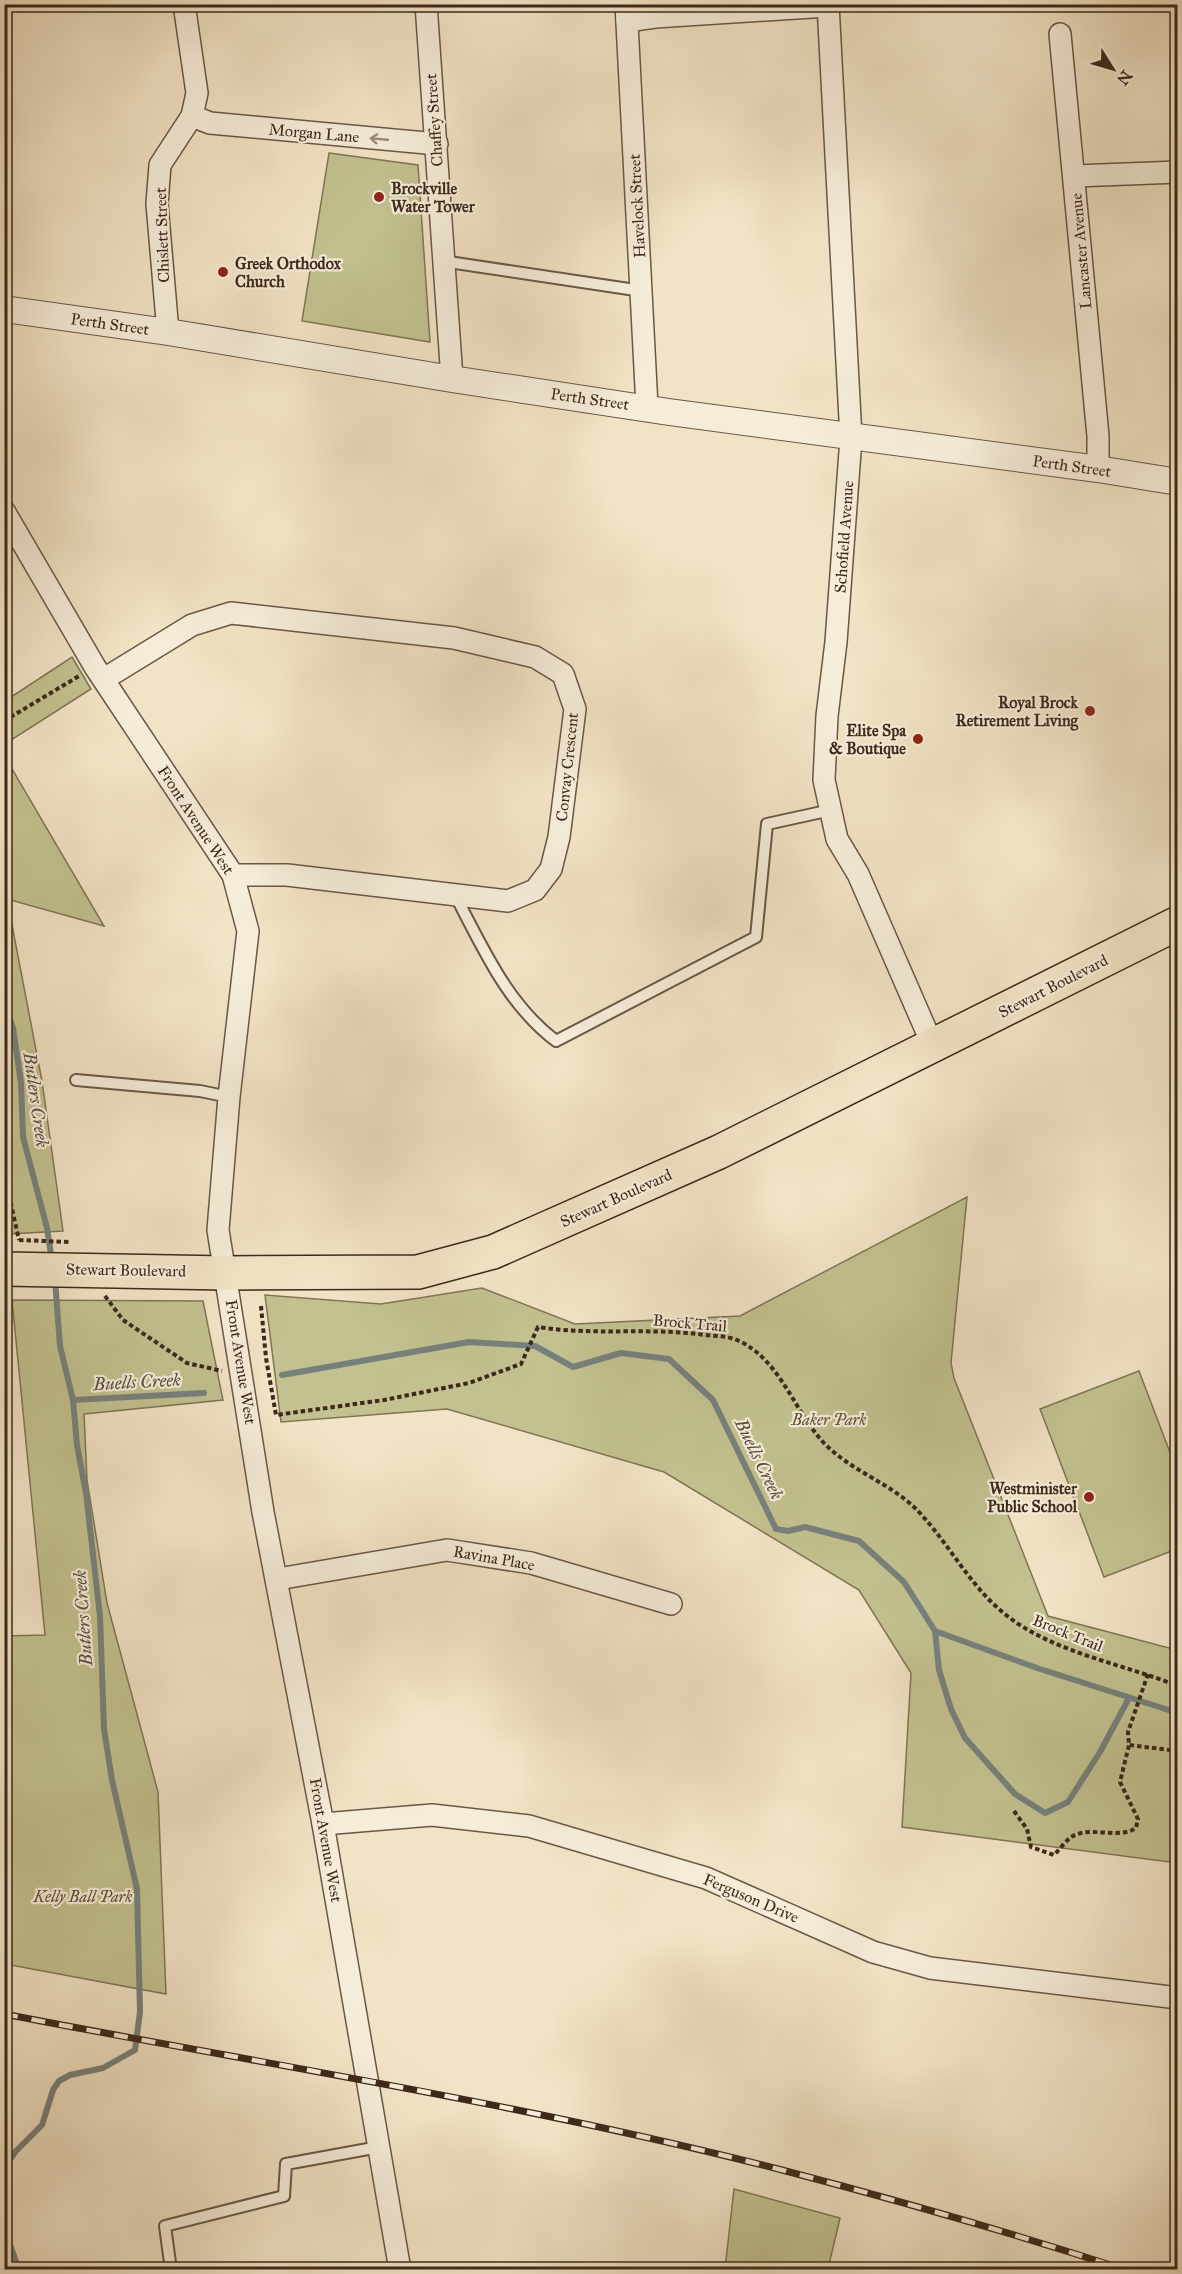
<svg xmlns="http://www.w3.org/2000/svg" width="1182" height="2274" font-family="'IM FELL Great Primer',serif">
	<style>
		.green { fill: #c2c18f; stroke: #807455; stroke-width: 1.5 }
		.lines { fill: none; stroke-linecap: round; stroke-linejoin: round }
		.stream { stroke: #77817c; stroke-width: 6 }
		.service-casing { stroke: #6a5746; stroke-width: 14 }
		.minor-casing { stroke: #6a5746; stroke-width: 24 }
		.tertiary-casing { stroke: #6a5746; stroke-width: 28 }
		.primary-casing { stroke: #3d281b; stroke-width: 36 }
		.path { stroke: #3d281b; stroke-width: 4; stroke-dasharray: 4.5 3; stroke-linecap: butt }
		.service { stroke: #f6edd9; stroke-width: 10 }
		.minor { stroke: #f6edd9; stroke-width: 21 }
		.tertiary { stroke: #f6edd9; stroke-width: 26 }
		.primary { stroke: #f1e3c5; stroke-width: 33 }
		.rail-casing { stroke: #3d281b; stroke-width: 7 }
		.rail { stroke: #f6edd9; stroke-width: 4.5; stroke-dasharray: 14; stroke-linecap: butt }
		.oneway { stroke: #9a8a7a }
		.poi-dot { fill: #8f2418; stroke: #f6edd9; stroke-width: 2 }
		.labels { text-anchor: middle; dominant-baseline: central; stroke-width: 4.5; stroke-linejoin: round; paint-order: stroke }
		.street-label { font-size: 16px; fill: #3d281b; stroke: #f6edd9 }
		.poi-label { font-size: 16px; font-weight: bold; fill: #3d281b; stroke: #f6edd9; text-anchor: end }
		.park-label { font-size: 16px; font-style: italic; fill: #5e4e38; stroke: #f6edd9 }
		.water-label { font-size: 18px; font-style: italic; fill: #554d43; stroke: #f6edd9 }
	</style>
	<rect width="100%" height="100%" fill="#f1e3c5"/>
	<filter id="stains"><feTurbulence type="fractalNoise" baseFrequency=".00333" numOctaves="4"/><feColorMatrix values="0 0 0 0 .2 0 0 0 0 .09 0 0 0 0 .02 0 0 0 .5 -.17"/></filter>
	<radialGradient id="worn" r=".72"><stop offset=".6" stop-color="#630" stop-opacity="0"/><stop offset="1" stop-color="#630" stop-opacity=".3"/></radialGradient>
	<g class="green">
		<path d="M 329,153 L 418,165 L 430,342 L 302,321 Z"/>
		<path d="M 72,657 L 91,689 L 5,744 L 5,701 Z"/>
		<path d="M 5,757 L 104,926 L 7,899 L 42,1081 L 63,1231 L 9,1234 L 5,1217 Z"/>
		<path d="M 967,1197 L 951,1363 L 954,1378 L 1048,1616 L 1177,1650 L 1177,1863 L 902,1827 L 911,1673 L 859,1590 L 664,1472 L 447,1409 L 281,1422 L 265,1295 L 381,1304 L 482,1288 L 575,1324 L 740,1316 Z"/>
		<path d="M 12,1300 L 203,1301 L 223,1400 L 84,1414 L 87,1480 L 107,1603 L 158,1792 L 166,1994 L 5,1964 L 5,1636 L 45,1635 Z"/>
		<path d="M 1139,1371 L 1177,1471 L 1177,1549 L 1104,1577 L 1040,1409 Z"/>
		<path d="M 734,2189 L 840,2218 L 828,2269 L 725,2269 Z"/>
	</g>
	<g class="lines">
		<g class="stream">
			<path d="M 4,1003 L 13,1028 L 21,1083 L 23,1137 L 47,1228 L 52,1261"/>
			<path d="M 282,1375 L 469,1342 L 535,1346 L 573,1367 L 621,1353 L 669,1359 L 713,1400 L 776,1529 L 788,1531 L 805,1527 L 859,1541 L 904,1582 L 935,1631 L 1037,1668 L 1178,1713"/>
			<path d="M 73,1400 L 204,1393"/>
			<path d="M 935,1631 L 939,1670 L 951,1709 L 965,1738 L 1015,1794 L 1045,1813 L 1068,1802 L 1100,1752 L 1129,1698"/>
			<path d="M 4,2168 L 16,2151 L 42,2125 L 53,2090 L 59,2081 L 70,2075 L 103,2068 L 135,2050 L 140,2012 L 137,1889 L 112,1780 L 104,1729 L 100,1616 L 86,1493 L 77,1445 L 73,1400 L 60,1346 L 55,1280"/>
			<path d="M 4,2228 L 19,2270"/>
		</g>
		<g class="service-casing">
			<g id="service">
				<path d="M 442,261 L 642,291"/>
				<path d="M 455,895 C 483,948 507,1004 556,1041 L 756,937 L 767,824 L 831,810"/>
				<path d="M 76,1080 L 200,1091 L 229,1097"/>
				<path d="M 171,2270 L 165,2226 L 284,2196 L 286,2164 L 379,2147"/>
			</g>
		</g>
		<g class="minor-casing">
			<g id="minor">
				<path d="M 426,4 L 452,379"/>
				<path d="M 626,4 L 647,407"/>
				<path d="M 828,4 L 851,438 L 836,642 L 827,716 L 824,780 L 837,839 L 858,874 L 933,1046"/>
				<path d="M 627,21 L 655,17 L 828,6"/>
				<path d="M 1060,34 L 1098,436 L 1098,469"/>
				<path d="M 192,116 L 210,123 L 437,144"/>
				<path d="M 1075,176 L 1178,172"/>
				<path d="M 168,332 L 157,204 L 160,165 L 192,116 L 197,93 L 184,4"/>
				<path d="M 4,511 L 95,667 L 233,875 L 248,931 L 229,1097 L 218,1230 L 263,1512 L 323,1824 L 400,2270"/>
				<path d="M 104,679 L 192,625 L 231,613 L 454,638 L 535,657 L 563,674 L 575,709 L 559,837 L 551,869 L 535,890 L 508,901 L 287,875 L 233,875"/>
				<path d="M 278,1579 L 447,1550 L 531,1563 L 671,1604"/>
				<path d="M 323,1824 L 432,1815 L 529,1826 L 706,1878 L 873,1952 L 930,1968 L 1178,1998"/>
			</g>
		</g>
		<g class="tertiary-casing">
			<path id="tertiary" d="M 4,309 L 168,332 L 452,379 L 669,412 L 1098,469 L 1178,482"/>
		</g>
		<g class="primary-casing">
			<path id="primary" d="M 4,1269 L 226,1273 L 418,1272 L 493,1252 L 719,1152 L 1178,923"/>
		</g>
		<g class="path">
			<path d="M 4,721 L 79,676"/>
			<path d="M 4,1173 L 19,1240"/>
			<path d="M 19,1240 L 69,1242"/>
			<path d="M 105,1296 L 123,1320 L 187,1363 L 222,1371"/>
			<path d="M 261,1306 L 266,1358 L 276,1415 L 384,1400 L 469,1383 L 521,1364 L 538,1327 C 594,1336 650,1327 705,1335 C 716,1336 727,1336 737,1340 C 781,1360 792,1408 823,1442 C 849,1470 888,1482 915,1508 C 948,1541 969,1586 1006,1615 C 1052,1652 1123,1664 1178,1686"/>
			<path d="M 1148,1674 L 1128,1732 L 1129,1745 L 1178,1751"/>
			<path d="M 1014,1811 L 1027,1829 L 1031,1847 L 1054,1855 C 1060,1849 1065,1842 1071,1837 C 1090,1825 1118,1840 1136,1828 L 1138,1819 L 1120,1782 L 1129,1745"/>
		</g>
		<use href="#service" class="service"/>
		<use href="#minor" class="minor"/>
		<use href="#tertiary" class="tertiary"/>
		<use href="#primary" class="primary"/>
		<g class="rail-casing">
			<path id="rail" d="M 4,2014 C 263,2064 526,2104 782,2170 C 897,2200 1012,2233 1126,2270"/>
		</g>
		<use href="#rail" class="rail"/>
	</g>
	<defs><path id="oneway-shaft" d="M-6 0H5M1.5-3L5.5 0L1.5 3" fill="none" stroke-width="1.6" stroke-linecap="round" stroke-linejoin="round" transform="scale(1.5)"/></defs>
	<use class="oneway" href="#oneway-shaft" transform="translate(379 139) rotate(-175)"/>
	<g class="poi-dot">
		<circle cx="379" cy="197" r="6"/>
		<circle cx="223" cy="272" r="6"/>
		<circle cx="1090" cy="711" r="6"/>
		<circle cx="918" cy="739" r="6"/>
		<circle cx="1089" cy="1497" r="6"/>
	</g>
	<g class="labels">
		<g class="street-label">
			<text transform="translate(434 120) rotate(-94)">Chaffey Street</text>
			<text transform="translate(314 133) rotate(5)">Morgan Lane</text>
			<text transform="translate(637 206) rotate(-93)">Havelock Street</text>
			<text transform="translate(162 235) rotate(-92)">Chislett Street</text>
			<text transform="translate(1081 251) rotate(-95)">Lancaster Avenue</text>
			<text transform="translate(110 324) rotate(8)">Perth Street</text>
			<text transform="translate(590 399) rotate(8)">Perth Street</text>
			<text transform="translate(1072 466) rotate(8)">Perth Street</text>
			<text transform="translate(844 537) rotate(-86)">Schofield Avenue</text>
			<text transform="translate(567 767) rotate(-84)">Convay Crescent</text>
			<text transform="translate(196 820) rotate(57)">Front Avenue West</text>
			<text transform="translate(1053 986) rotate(-27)">Stewart Boulevard</text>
			<text transform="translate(616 1198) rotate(-24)">Stewart Boulevard</text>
			<text transform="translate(126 1270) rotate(1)">Stewart Boulevard</text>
			<text transform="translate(690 1323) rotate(5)">Brock Trail</text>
			<text transform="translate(241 1362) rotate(81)">Front Avenue West</text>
			<text transform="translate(494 1558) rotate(10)">Ravina Place</text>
			<text transform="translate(1068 1633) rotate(22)">Brock Trail</text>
			<text transform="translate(326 1840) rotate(80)">Front Avenue West</text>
			<text transform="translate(751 1898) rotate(23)">Ferguson Drive</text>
		</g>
		<g class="poi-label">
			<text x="391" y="188" text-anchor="start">Brockville<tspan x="391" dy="18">Water Tower</tspan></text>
			<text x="235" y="263" text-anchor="start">Greek Orthodox<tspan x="235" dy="18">Church</tspan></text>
			<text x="1078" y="702">Royal Brock<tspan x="1078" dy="18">Retirement Living</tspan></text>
			<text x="906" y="730">Elite Spa<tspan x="906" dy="18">&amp; Boutique</tspan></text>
			<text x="1077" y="1488">Westminister<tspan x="1077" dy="18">Public School</tspan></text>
		</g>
		<g class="park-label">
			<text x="829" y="1419">Baker Park</text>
			<text x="83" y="1896">Kelly Ball Park</text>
		</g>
		<g class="water-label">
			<text transform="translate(36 1100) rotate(82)">Butlers Creek</text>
			<text transform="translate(137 1382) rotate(-3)">Buells Creek</text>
			<text transform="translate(759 1459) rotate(64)">Buells Creek</text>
			<text transform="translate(83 1618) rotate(-94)">Butlers Creek</text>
		</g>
	</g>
	<rect width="1182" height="2274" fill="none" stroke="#f1e3c5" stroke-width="24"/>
	<rect x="6" y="6" width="1170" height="2262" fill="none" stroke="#3d281b" stroke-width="3"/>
	<rect x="12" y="12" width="1158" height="2250" fill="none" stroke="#3d281b" stroke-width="1.5"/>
	<g transform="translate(1113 69) rotate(127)" stroke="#f6edd9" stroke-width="4.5" paint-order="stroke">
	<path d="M0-4.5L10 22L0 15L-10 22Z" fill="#3d281b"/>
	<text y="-9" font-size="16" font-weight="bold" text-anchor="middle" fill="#3d281b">N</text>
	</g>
	<rect width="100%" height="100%" filter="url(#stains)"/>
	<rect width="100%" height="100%" fill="url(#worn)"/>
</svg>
